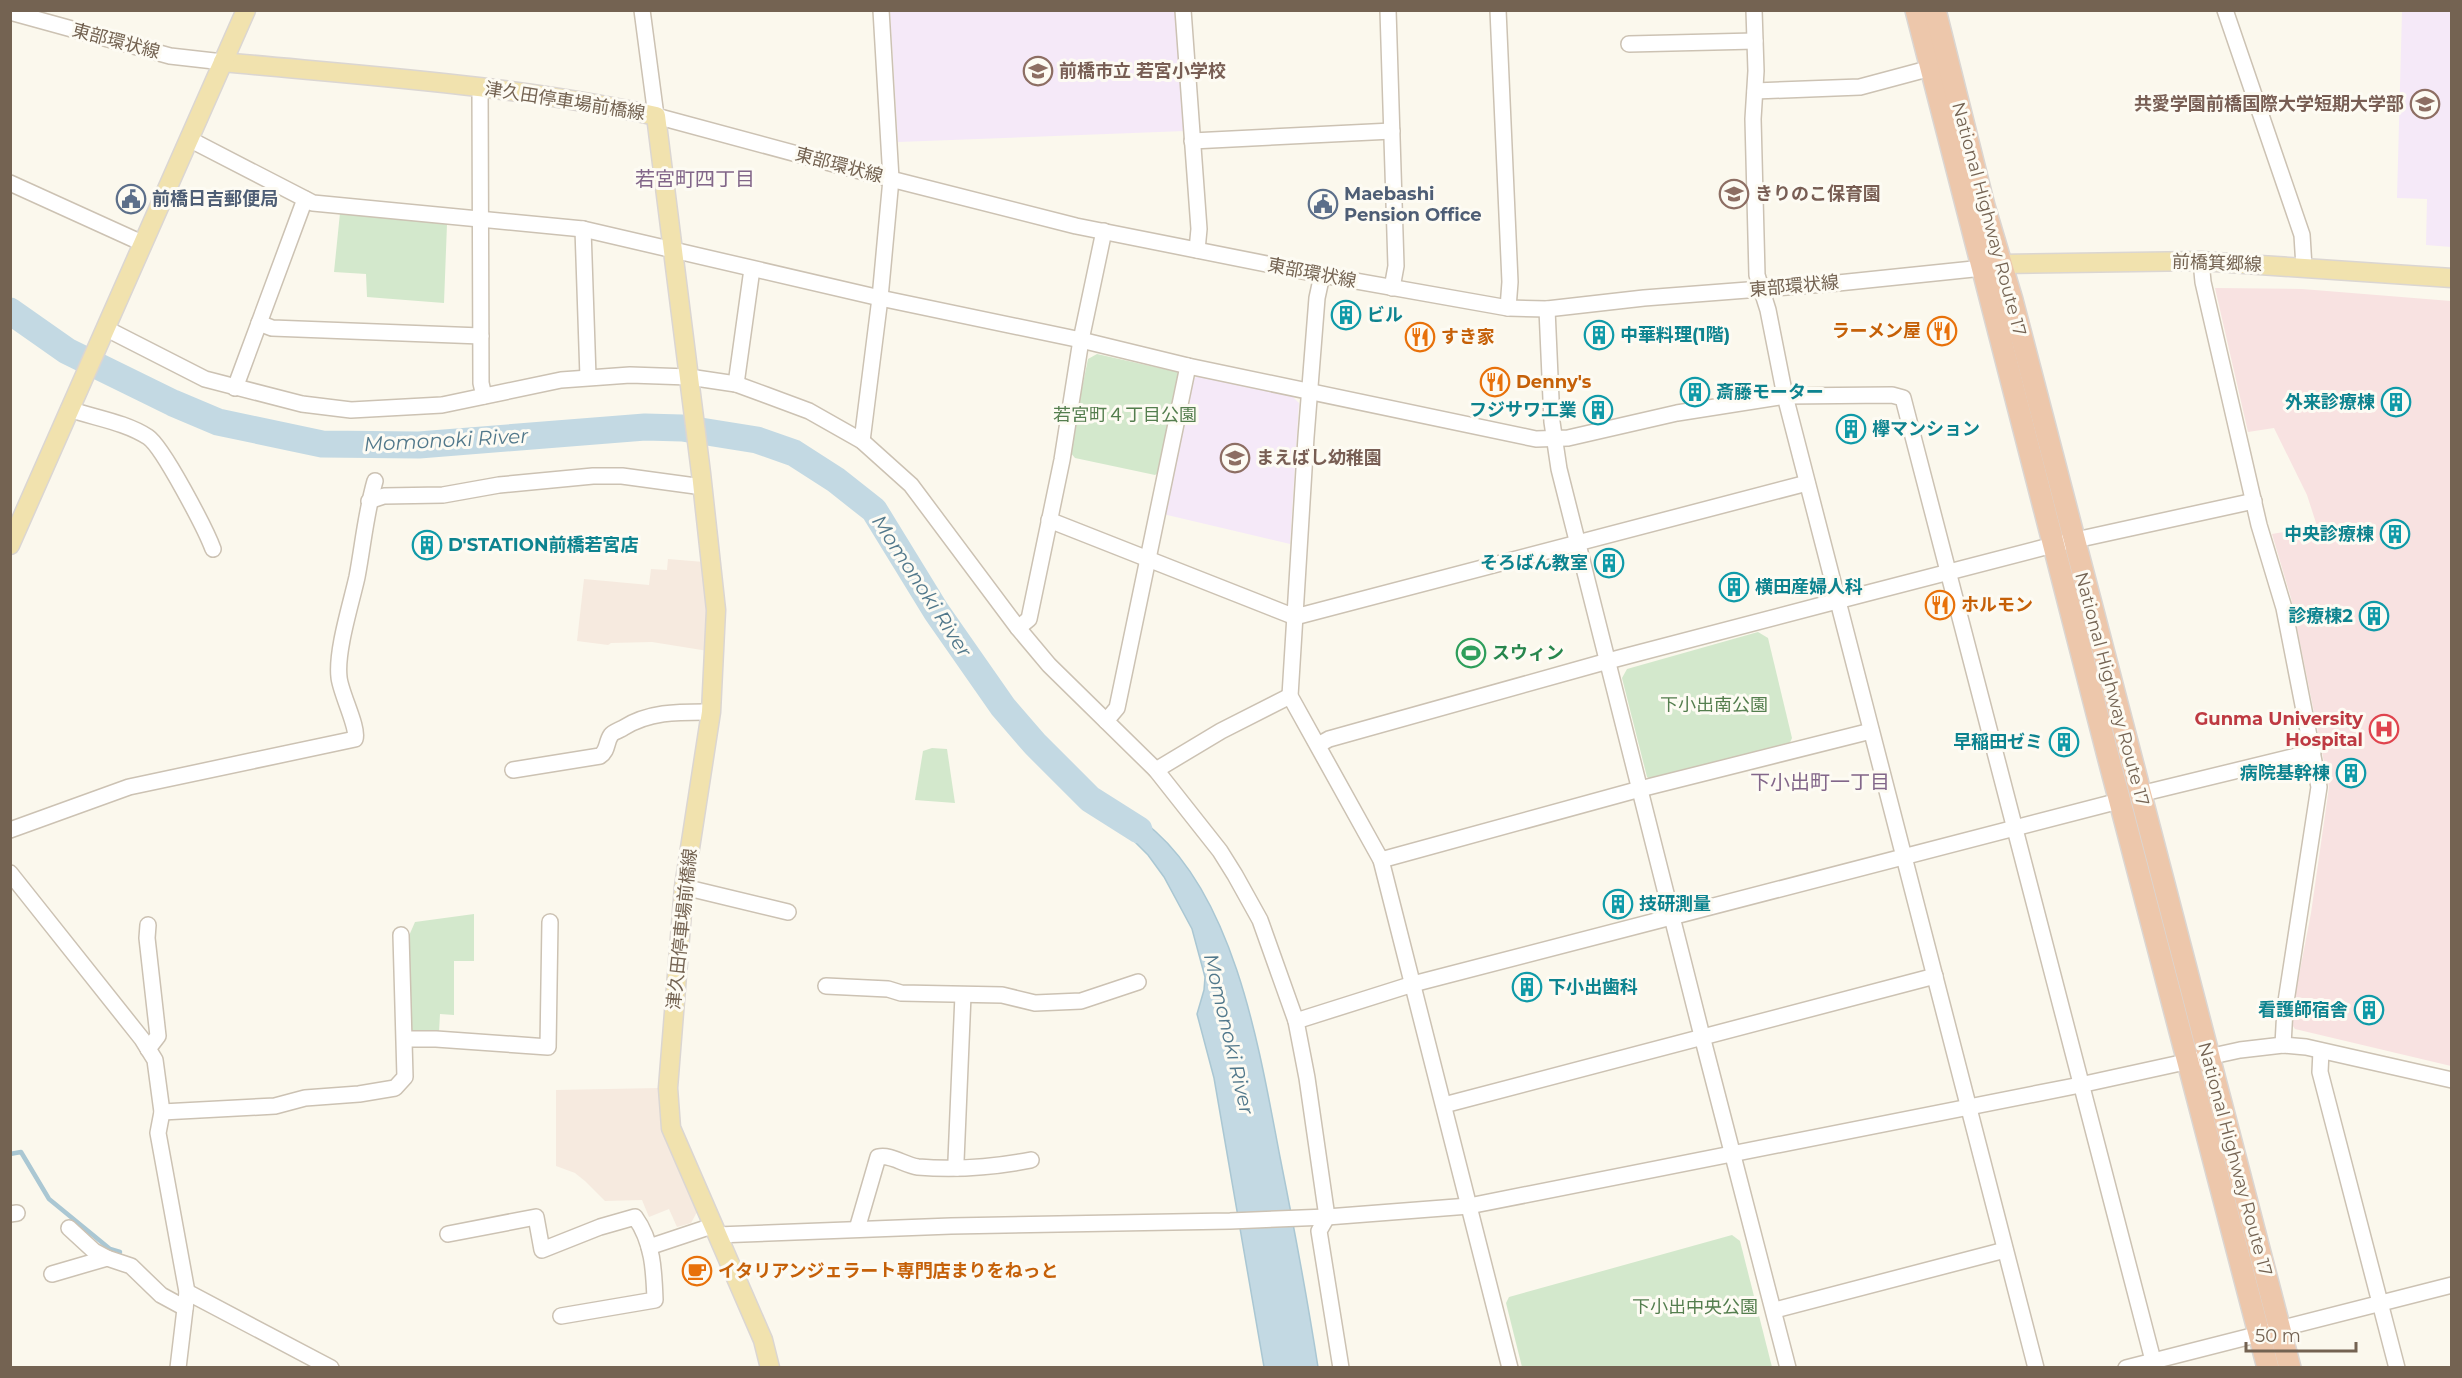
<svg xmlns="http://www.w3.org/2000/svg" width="2462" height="1378" font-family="Montserrat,'Noto Sans JP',sans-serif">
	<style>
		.commercial { fill: #f6eadf }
		.education { fill: #f5e9f8 }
		.medical { fill: #f8e2e1 }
		.green { fill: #d3e8cc }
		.water { fill: #c3d9e3; stroke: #aac7d3; stroke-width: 1.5 }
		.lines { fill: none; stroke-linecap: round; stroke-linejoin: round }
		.stream { stroke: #aac7d3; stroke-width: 4.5 }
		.river { stroke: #c3d9e3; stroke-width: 27 }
		.minor-casing { stroke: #ccc2b3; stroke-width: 18 }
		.major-casing { stroke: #dbd6d2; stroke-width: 21 }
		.highway-casing { stroke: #dbd6d2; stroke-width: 24 }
		.minor { stroke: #fff; stroke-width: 15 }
		.major { stroke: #f1e2ae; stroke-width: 18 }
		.highway { stroke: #edc7ab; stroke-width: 21 }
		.labels { text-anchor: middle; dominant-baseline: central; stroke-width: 6; stroke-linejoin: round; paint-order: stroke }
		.street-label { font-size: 18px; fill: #746352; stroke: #fdfbf3 }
		.education-label { font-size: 18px; font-weight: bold; fill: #785e54; stroke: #fdfbf3; text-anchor: start }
		.service-label { font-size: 18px; font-weight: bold; fill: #4e5e75; stroke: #fdfbf3; text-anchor: start }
		.culture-label { font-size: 18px; font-weight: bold; fill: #0d838f; stroke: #fdfbf3; text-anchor: start }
		.food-label { font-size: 18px; font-weight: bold; fill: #c56008; stroke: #fdfbf3; text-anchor: start }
		.park-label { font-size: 18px; fill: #547e4e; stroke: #fdfbf3 }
		.leisure-label { font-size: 18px; font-weight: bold; fill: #27864d; stroke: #fdfbf3; text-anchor: start }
		.health-label { font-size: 18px; font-weight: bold; fill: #be3a42; stroke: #fdfbf3; text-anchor: end }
		.neighbourhood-label { font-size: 20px; fill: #826689; stroke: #fdfbf3 }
		.water-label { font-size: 20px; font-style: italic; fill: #51788b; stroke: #fdfbf3 }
	</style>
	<rect width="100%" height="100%" fill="#fbf8ed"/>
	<g class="commercial">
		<path d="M 668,559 L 704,562 L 711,612 L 708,651 L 652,642 L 611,643 L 608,645 L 577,641 L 584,579 L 649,585 L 651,569 L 667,570 Z"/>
		<path d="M 659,1088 L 662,1122 L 667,1142 L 697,1212 L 691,1223 L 677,1227 L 669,1209 L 649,1217 L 642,1200 L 605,1201 L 585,1181 L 575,1173 L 556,1166 L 556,1090 Z"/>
	</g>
	<g class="education">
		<path d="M 890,11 L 1177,11 L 1185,131 L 898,142 Z"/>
		<path d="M 2402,11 L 2451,11 L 2451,247 L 2426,245 L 2427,199 L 2397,198 Z"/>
		<path d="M 1199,375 L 1292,396 L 1299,403 L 1290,544 L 1163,514 L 1192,380 Z"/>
	</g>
	<path class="medical" d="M 2215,288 L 2302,289 L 2451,301 L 2451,1066 L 2295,1029 L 2290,1022 L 2311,913 L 2329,787 L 2291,598 L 2272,534 L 2317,526 L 2307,495 L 2274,428 L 2248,432 Z"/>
	<g class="green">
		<path d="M 340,213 L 447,224 L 444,303 L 367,297 L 366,274 L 334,272 Z"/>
		<path d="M 1097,354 L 1177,372 L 1181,379 L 1162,470 L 1155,475 L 1075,458 L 1069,451 L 1088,359 Z"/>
		<path d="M 1758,632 L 1768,638 L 1792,738 L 1788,747 L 1654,781 L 1647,777 L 1622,678 L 1627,669 Z"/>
		<path d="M 932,748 L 947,749 L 955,803 L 915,800 L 923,751 Z"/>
		<path d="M 474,914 L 474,961 L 454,961 L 454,1015 L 440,1014 L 439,1032 L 409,1032 L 408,938 L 415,922 Z"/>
		<path d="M 1732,1235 L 1740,1241 L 1772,1367 L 1522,1367 L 1506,1303 L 1509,1297 Z"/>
	</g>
	<path class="water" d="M 1084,803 C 1107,810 1137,814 1155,831 C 1237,904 1260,1053 1280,1157 C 1294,1227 1307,1297 1318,1367 L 1264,1367 L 1214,1078 L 1197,1014 L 1204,990 L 1205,977 L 1192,929 L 1164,877 L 1148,855 L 1134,841 Z"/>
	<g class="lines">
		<path class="stream" d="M 10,1154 L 21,1152 L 49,1199 L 110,1249 L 120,1252"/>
		<path class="river" d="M 10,311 L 67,351 L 173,403 L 218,422 L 322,444 L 419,445 L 645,427 L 682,428 L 757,440 L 794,453 L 836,480 L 874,510 L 936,611 L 1003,707 L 1035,744 L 1090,799 L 1139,830"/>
		<g class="minor-casing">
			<g id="minor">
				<path d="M 642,10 L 656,116 L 871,174 L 1076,226 L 1322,275 L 1508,308 L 1547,309 L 1644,298 L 1838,283 L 1983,268"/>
				<path d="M 1183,10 L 1199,229 L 1197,250"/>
				<path d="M 1388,10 L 1396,266 L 1392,288"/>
				<path d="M 1498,10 L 1510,282 L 1508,308"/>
				<path d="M 1754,10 L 1756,71 L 1753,119 L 1757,275 L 1768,310 L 1785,396 L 2036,1368"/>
				<path d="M 2225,10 L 2302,235 L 2304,267"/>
				<path d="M 10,12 L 170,56 L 223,62"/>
				<path d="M 1629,44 L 1755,41"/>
				<path d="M 480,87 L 481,383 L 484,396"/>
				<path d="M 1755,91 L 1860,87 L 1931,68"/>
				<path d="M 189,139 L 313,203 L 583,229 L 880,298 L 1081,340 L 1188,366 L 1536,439 L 1568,438 L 1677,413 L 1785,396 L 1892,395 L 1903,398 L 2155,1368"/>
				<path d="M 1192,141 L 1392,131"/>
				<path d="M 10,183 L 142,243"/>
				<path d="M 583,229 L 588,377"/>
				<path d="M 2201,261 L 2203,282 L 2259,525 L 2284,608 L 2319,787 L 2285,1008 L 2283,1045"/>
				<path d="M 1322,275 L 1317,298 L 1306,437 L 1290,696 L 1381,860 L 1510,1368"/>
				<path d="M 1547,309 L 1552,422 L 1559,469 L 1702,1036 L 1788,1368"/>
				<path d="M 259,323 L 272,328 L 481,336"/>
				<path d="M 105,328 L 205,379 L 302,404 L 351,410 L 442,405 L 561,380 L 630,375 L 689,377 L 736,384 L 766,395 L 809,411 L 862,441 L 911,485 L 1018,628 L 1049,665 L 1156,770 L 1220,851 L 1235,875 L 1260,920 L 1296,1021 L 1307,1078 L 1327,1217 L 1319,1231 L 1341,1368"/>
				<path d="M 736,384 L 752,269"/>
				<path d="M 235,388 L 305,199"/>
				<path d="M 69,409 C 95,418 125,422 148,437 C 163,447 206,530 213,549"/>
				<path d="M 862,441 L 880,298 L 891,179 L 881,10"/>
				<path d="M 369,501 L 384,496 L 443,495 L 499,485 L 593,476 L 622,476 L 703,487"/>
				<path d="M 1049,520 L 1295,617 L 1807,483"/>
				<path d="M 1018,628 L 1029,619 L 1062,460 L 1081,340 L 1104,231"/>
				<path d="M 1106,721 L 1117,708 L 1188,366"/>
				<path d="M 1318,745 L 1329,739 L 1608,661 L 1837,601 L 2053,545 L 2254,501"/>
				<path d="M 513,770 L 600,756 C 608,751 606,742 611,735 C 613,732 620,730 623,728 C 650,711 680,712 711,712"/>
				<path d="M 1156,770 L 1221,731 L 1290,696"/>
				<path d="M 2140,794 L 2313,752"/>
				<path d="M 10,830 L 129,787 L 355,739 C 359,728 340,692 339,677 C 336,651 351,604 357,577 C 363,545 366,512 375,481"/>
				<path d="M 1381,860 L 1640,789 L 1871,731"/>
				<path d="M 10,873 L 142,1039 L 155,1060 L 162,1112 L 158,1133 L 187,1292 L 178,1368"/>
				<path d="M 684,887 L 788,912"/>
				<path d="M 826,986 L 888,989 L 901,993 L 1002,995 L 1035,1003 L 1081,1001 L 1138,982"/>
				<path d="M 1296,1021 L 1413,984 L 2119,801"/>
				<path d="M 406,1039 L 436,1039 L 548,1047 L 550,922"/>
				<path d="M 148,1049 L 158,1036 L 147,938 L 148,925"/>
				<path d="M 2321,1051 L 2320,1072 L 2397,1368"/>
				<path d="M 1444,1105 L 1935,976"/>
				<path d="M 162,1112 L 275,1106 L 305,1098 L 359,1094 L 395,1088 L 405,1077 L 401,935"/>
				<path d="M 957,1168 L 956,1161 L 963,995"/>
				<path d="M 10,1214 L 17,1213"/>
				<path d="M 69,1228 L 94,1251 L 107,1258"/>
				<path d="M 857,1229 L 878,1157 C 891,1154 904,1165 918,1167 C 955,1170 995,1167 1031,1160"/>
				<path d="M 448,1234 L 536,1217 L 542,1250 L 600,1227 L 635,1217 C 653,1242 654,1271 655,1300 L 561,1316"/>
				<path d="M 717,1235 L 951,1226 L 1230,1221 L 1327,1217 L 1469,1206 L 2080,1085 L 2240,1050 L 2283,1045 L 2306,1047 L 2452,1080"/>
				<path d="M 649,1247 L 712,1226"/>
				<path d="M 52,1274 L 107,1258 L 131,1266 L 161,1295 L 185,1308"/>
				<path d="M 187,1292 L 331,1368"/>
				<path d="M 1775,1310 L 2005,1250"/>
				<path d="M 2126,1368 L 2452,1285"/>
			</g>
		</g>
		<g class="major-casing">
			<g id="major">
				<path d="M 223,62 C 368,76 514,85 656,116 L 701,473 L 716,610 L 711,712 L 684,887 L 668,1088 L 671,1128 L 763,1340 L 770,1368"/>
				<path d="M 1990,267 L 2002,264 L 2201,261 L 2452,278"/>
				<path d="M 10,545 L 246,10"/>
			</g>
		</g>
		<g class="highway-casing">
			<g id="highway">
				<path d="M 1916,10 C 2034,463 2147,916 2268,1368"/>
				<path d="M 1935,10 L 1984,206 L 2012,300 L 2290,1368"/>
			</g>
		</g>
		<use href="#minor" class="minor"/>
		<use href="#major" class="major"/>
		<use href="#highway" class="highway"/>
	</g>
	<defs>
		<g id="school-ring" transform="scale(1.5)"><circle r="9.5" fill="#fdfbf3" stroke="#8d6e63" stroke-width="1.5"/><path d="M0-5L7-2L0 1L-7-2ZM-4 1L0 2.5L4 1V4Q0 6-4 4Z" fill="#8d6e63"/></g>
		<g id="university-ring" transform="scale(1.5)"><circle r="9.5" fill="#fdfbf3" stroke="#8d6e63" stroke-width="1.5"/><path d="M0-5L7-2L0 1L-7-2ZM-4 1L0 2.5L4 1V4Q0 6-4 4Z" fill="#8d6e63"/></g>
		<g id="civic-ring" transform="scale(1.5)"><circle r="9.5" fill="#fdfbf3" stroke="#5c6f8a" stroke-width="1.5"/><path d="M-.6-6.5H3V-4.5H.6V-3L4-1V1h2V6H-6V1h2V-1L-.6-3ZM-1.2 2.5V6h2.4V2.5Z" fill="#5c6f8a"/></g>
		<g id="building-ring" transform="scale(1.5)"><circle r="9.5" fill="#fdfbf3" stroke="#0f9aa8" stroke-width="1.5"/><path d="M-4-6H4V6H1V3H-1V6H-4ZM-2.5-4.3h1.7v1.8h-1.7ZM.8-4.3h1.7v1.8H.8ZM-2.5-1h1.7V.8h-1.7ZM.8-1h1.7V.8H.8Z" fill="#0f9aa8"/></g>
		<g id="restaurant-ring" transform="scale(1.5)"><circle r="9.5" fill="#fdfbf3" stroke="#e8710a" stroke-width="1.5"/><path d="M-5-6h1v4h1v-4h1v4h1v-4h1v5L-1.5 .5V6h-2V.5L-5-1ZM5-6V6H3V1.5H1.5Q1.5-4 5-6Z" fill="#e8710a"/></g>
		<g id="stadium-ring" transform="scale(1.5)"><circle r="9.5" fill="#fdfbf3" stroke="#2e9e5b" stroke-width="1.5"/><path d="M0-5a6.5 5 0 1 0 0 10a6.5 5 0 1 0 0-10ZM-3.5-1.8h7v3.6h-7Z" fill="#2e9e5b"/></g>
		<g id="hospital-ring" transform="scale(1.5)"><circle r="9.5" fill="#fdfbf3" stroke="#e0444e" stroke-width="1.5"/><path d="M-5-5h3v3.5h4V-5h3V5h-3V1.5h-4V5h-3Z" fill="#e0444e"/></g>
		<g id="cafe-ring" transform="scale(1.5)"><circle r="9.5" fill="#fdfbf3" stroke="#e8710a" stroke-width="1.5"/><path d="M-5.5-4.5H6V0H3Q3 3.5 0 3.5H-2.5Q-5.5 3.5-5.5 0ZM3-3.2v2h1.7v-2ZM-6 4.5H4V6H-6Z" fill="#e8710a"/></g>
	</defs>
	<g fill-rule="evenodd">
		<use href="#school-ring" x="1038" y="71"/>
		<use href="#university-ring" x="2425" y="104"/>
		<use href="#school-ring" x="1734" y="194"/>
		<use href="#civic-ring" x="131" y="199"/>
		<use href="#civic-ring" x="1323" y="204"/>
		<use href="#building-ring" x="1346" y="315"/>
		<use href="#restaurant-ring" x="1942" y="331"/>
		<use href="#building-ring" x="1599" y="335"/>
		<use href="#restaurant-ring" x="1420" y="337"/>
		<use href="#restaurant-ring" x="1495" y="382"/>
		<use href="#building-ring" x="1695" y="392"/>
		<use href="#building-ring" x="2396" y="402"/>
		<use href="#building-ring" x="1598" y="410"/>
		<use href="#building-ring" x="1851" y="429"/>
		<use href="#school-ring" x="1235" y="458"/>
		<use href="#building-ring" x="2395" y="534"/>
		<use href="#building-ring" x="427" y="545"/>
		<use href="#building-ring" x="1609" y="563"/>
		<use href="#building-ring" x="1734" y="587"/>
		<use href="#restaurant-ring" x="1940" y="605"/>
		<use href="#building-ring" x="2374" y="616"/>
		<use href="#stadium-ring" x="1471" y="653"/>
		<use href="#hospital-ring" x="2384" y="729"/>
		<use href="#building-ring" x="2064" y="742"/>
		<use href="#building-ring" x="2351" y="773"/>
		<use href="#building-ring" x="1618" y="904"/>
		<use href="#building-ring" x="1527" y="987"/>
		<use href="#building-ring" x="2369" y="1010"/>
		<use href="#cafe-ring" x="697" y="1271"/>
	</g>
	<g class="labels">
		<g class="street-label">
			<text transform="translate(116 41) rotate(15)">東部環状線</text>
			<text transform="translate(565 101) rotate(9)">津久田停車場前橋線</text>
			<text transform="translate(839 165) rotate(15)">東部環状線</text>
			<text transform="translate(1989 219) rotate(75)">National Highway Route 17</text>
			<text transform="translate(2217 263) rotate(2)">前橋箕郷線</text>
			<text transform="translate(1312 273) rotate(11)">東部環状線</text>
			<text transform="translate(1794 286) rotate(-5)">東部環状線</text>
			<text transform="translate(2112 689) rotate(75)">National Highway Route 17</text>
			<text transform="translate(682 929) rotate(-84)">津久田停車場前橋線</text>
			<text transform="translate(2235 1159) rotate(75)">National Highway Route 17</text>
		</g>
		<g class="education-label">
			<text x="1059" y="71">前橋市立 若宮小学校</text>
			<text x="2404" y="104" text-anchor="end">共愛学園前橋国際大学短期大学部</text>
			<text x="1755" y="194">きりのこ保育園</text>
			<text x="1256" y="458">まえばし幼稚園</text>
		</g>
		<g class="service-label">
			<text x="1344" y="194">Maebashi<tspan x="1344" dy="21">Pension Office</tspan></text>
			<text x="152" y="199">前橋日吉郵便局</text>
		</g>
		<g class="culture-label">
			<text x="1367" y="315">ビル</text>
			<text x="1620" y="335">中華料理(1階)</text>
			<text x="1716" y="392">斎藤モーター</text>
			<text x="2375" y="402" text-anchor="end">外来診療棟</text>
			<text x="1577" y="410" text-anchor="end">フジサワ工業</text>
			<text x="1872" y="429">欅マンション</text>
			<text x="2374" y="534" text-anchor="end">中央診療棟</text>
			<text x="448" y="545">D'STATION前橋若宮店</text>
			<text x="1588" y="563" text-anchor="end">そろばん教室</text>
			<text x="1755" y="587">横田産婦人科</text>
			<text x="2353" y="616" text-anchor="end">診療棟2</text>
			<text x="2043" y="742" text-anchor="end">早稲田ゼミ</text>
			<text x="2330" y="773" text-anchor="end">病院基幹棟</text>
			<text x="1639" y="904">技研測量</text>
			<text x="1548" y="987">下小出歯科</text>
			<text x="2348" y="1010" text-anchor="end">看護師宿舎</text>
		</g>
		<g class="food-label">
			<text x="1921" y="331" text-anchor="end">ラーメン屋</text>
			<text x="1441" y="337">すき家</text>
			<text x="1516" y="382">Denny's</text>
			<text x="1961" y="605">ホルモン</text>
			<text x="718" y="1271">イタリアンジェラート専門店まりをねっと</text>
		</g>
		<g class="park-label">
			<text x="1125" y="415">若宮町４丁目公園</text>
			<text x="1714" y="705">下小出南公園</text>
			<text x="1695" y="1307">下小出中央公園</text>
		</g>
		<g class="leisure-label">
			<text x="1492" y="653">スウィン</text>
		</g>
		<g class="health-label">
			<text x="2363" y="719">Gunma University<tspan x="2363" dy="21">Hospital</tspan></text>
		</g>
		<g class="neighbourhood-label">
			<text x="695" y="179">若宮町四丁目</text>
			<text x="1820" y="782">下小出町一丁目</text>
		</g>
		<g class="water-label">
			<text transform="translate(446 440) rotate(-3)">Momonoki River</text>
			<text transform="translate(922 586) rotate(57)">Momonoki River</text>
			<text transform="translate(1229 1034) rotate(77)">Momonoki River</text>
		</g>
	</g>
	<rect width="2462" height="1378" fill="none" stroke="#746352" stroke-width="24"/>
	<path d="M2246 1342v9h110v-9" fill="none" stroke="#746352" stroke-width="3"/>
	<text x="2255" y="1342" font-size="18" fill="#746352" stroke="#fdfbf3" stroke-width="4.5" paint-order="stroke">50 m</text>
</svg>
